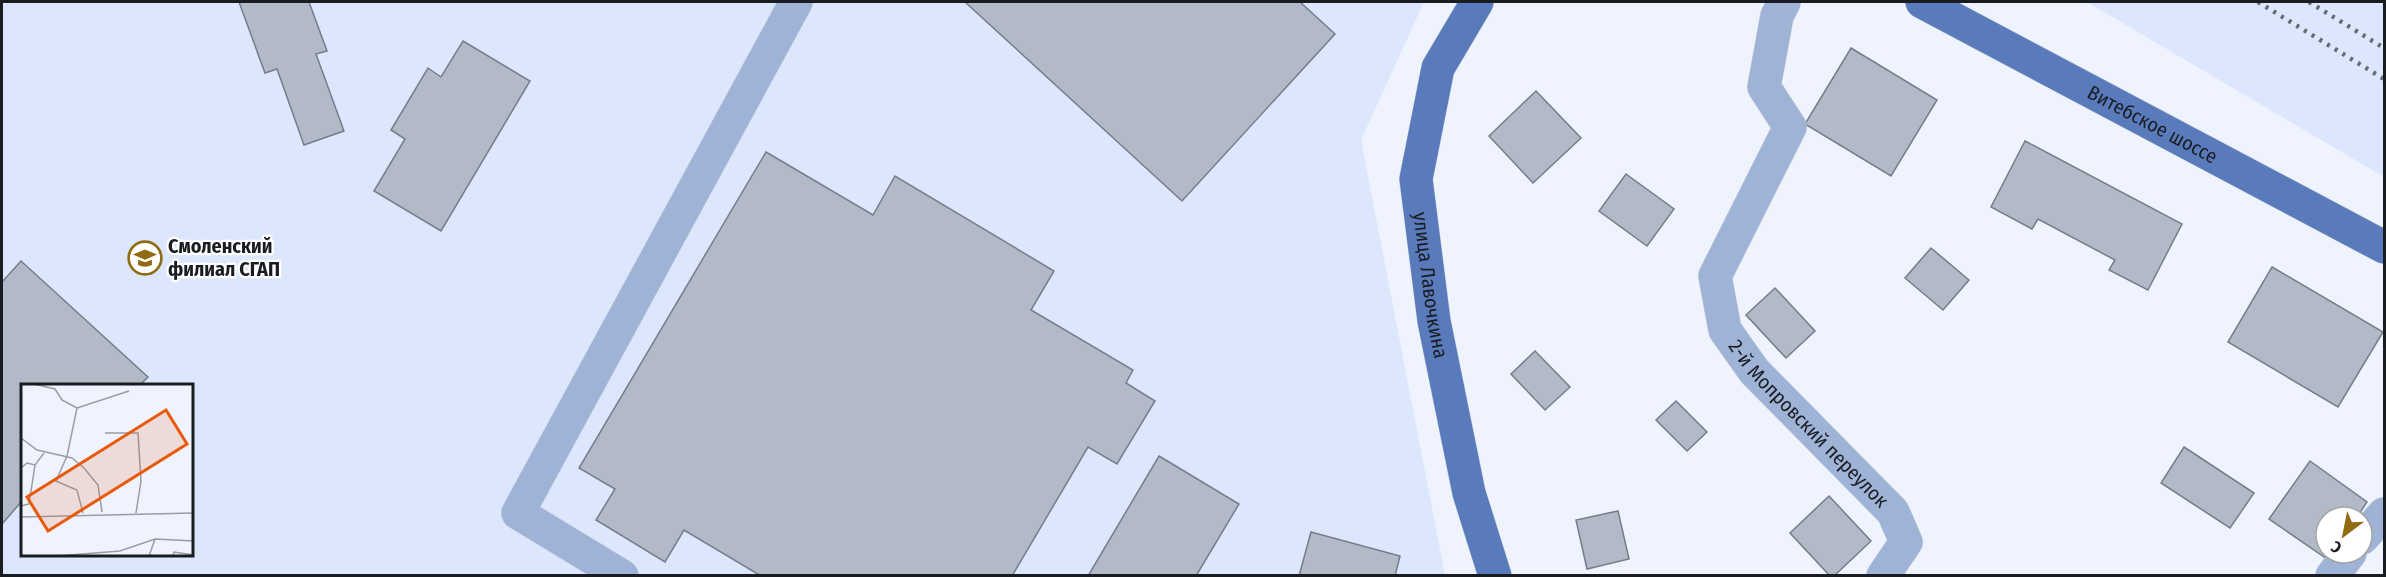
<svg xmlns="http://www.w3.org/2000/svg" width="2386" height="577" font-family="'Fira Sans Condensed',sans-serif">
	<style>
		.built { fill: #dce7fe; fill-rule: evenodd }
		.building { fill: #b2bac8; stroke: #757d8b; stroke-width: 1.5 }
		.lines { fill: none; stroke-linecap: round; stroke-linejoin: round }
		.minor-casing { stroke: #ccd1da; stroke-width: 34 }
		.major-casing { stroke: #ccd1da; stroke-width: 34 }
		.minor { stroke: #9fb3d7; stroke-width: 33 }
		.major { stroke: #597abb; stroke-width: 33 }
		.rail { stroke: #666a71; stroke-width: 4.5; stroke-dasharray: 3 6; stroke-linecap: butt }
		.labels { text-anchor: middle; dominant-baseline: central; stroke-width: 4.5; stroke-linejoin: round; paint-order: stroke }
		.street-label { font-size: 20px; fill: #191c21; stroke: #fff }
		.poi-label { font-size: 20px; font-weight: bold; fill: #191c21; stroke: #fff; text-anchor: start }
		.inset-road { fill: none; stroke: #999da5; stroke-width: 1.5 }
		.view { fill: #e8590c; fill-opacity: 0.15; stroke: #e8590c; stroke-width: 3 }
		.inset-edge { fill: none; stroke: #191c21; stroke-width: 3 }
	</style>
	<rect width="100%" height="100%" fill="#eef3fd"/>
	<g class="built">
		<path d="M 2,2 L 1424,2 L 1361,140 L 1445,575 L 2,575 ZM 22,385 L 192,385 L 192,554 L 22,554 Z"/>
		<path d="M 2087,2 L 2384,2 L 2384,177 Z"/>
	</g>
	<g class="building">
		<path d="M 239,2 L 309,2 L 327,51 L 316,54 L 344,131 L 304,145 L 277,69 L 265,73 Z"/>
		<path d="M 965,2 L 1300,2 L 1335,34 L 1182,201 Z"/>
		<path d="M 463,41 L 530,81 L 441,231 L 374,191 L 405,139 L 391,130 L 428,68 L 441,77 Z"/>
		<path d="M 1851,48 L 1937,100 L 1891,176 L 1805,124 Z"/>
		<path d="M 1536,91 L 1581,138 L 1533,183 L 1489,136 Z"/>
		<path d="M 2025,141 L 2182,224 L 2148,290 L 2109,270 L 2115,260 L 2038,219 L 2032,229 L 1991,207 Z"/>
		<path d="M 766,152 L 873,215 L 895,176 L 1054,271 L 1031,310 L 1133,370 L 1126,383 L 1155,401 L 1117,464 L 1088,447 L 1012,576 L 761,576 L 684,530 L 665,562 L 596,520 L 615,489 L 579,468 Z"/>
		<path d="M 1626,174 L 1674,209 L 1647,246 L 1599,211 Z"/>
		<path d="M 1931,248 L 1969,280 L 1943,310 L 1905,278 Z"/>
		<path d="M 21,261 L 148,377 L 140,385 L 22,385 L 22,501 L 2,524 L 2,282 Z"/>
		<path d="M 2272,267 L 2383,332 L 2338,407 L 2228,342 Z"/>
		<path d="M 1775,288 L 1815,331 L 1786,358 L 1746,315 Z"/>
		<path d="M 1535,351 L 1570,387 L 1545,410 L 1511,374 Z"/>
		<path d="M 1676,401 L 1707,432 L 1687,451 L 1656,420 Z"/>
		<path d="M 2184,447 L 2254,493 L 2230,528 L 2161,483 Z"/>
		<path d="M 1159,456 L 1239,504 L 1196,576 L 1088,576 Z"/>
		<path d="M 2310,461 L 2367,502 L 2357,517 L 2326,517 L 2326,553 L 2331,553 L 2327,559 L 2269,519 Z"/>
		<path d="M 1829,496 L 1871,541 L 1834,576 L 1830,576 L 1790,533 Z"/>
		<path d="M 1618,511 L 1629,559 L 1587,569 L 1576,520 Z"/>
		<path d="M 1311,532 L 1400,556 L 1395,576 L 1299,576 Z"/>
	</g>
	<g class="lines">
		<g class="minor-casing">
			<g id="minor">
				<path id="s1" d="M 1784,2 L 1777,16 L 1764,87 L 1790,127 L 1715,276 L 1725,330 L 1754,371 L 1893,512 L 1906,542 L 1883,576"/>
				<path d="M 2362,538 L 2384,514"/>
				<path d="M 622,576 L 518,513 L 796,2"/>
				<path d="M 2332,576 L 2350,553"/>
			</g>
		</g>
		<g class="major-casing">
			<g id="major">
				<path id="s2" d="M 1477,2 L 1438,68 L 1416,179 L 1434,321 L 1469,493 L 1495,576"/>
				<path id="s3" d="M 1922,2 L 2384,247"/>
			</g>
		</g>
		<use href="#minor" class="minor"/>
		<use href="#major" class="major"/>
		<g class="rail">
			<path d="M 2258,2 L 2384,79"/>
			<path d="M 2309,2 L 2384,48"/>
		</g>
	</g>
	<defs>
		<g id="university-ring" transform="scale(1.725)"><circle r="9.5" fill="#fff" stroke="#906b11" stroke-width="1.5"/><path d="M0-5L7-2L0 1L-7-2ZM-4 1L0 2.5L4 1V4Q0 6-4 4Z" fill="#906b11"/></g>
	</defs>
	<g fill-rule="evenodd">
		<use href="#university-ring" x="145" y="258"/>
	</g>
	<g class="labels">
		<g class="street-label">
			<text stroke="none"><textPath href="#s3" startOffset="261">Витебское шоссе</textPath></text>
			<text stroke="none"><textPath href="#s2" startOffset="297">улица Лавочкина</textPath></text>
			<text stroke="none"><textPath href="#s1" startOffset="483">2-й Мопровский переулок</textPath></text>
		</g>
		<g class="poi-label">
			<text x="168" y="246">Смоленский<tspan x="168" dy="23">филиал СГАП</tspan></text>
		</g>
	</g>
	<g transform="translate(21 384)">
		<rect width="172" height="172" fill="#eef3fd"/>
		<path class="inset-road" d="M 13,0 L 34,5 L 41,16 L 56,24M 56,24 L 46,72 L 35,97 L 56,106 L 62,129M 56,24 L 108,7M 84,49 L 117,49 L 120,97 L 115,129M 0,54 L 16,66 L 51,74 L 63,84 L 77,101 L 81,128M 0,84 L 6,79 L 14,81 L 23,69M 0,122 L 8,120 L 14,81M 0,133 L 173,129M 36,172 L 99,167 L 134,155 L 173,157M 128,172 L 134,155M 152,172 L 153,168 L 173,171"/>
		<path class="view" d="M 145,26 L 166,60 L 27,147 L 6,113 Z"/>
		<rect width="172" height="172" class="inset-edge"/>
	</g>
	<rect width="2386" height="577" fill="none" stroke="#191c21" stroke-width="6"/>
	<g transform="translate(2344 535) rotate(212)"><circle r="28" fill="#ffffff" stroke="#a3a4a6" stroke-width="1.5"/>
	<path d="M0-4.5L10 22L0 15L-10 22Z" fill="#906b11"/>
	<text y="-9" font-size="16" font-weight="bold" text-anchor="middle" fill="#191c21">С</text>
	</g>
</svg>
